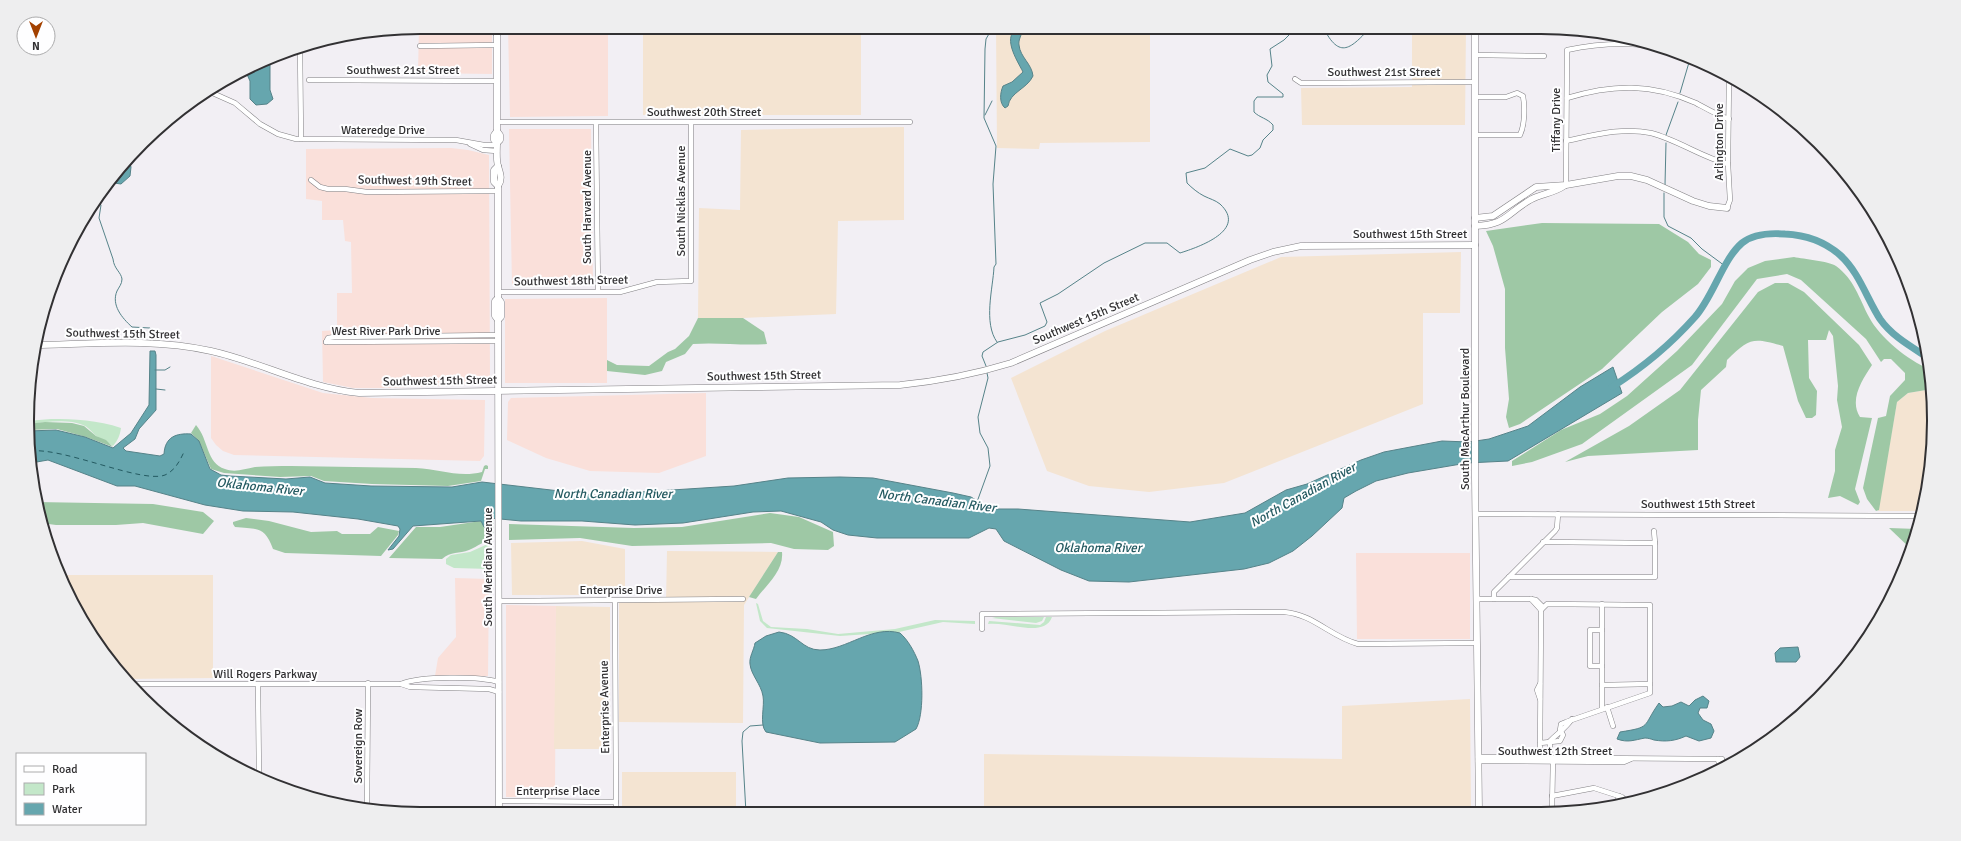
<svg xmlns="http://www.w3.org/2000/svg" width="1961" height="841" font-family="Signika,sans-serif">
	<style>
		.commercial { fill: #fae0da }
		.industrial { fill: #f4e4d2 }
		.green { fill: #c3e7c9 }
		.forest { fill: #9ec8a5 }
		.water { fill: #66a6ae; stroke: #568389 }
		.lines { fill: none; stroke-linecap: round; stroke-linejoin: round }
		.stream { stroke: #568389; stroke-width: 1 }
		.river { stroke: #66a6ae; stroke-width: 7 }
		.ferry { stroke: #245a61; stroke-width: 1; stroke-dasharray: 5 4; stroke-linecap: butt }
		.street-casing { stroke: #828084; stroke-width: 5.5 }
		.secondary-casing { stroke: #828084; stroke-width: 7 }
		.street { stroke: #fff; stroke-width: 4.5 }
		.secondary { stroke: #fff; stroke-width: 6 }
		.labels { text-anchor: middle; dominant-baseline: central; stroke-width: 4; stroke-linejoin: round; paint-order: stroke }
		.street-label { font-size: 12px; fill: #323133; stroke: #fefeff }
		.water-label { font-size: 13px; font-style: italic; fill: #245a61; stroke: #fefeff }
		.rim { fill: none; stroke: #323133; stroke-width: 2 }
	</style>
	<rect width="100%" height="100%" fill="#f2eff4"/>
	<g class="commercial">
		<path d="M 419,27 L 492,27 L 492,74 L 418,73 Z"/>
		<path d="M 508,27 L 608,27 L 608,116 L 510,117 Z"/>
		<path d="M 509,129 L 591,129 L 593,285 L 512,285 Z"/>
		<path d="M 451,148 L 468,150 L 489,155 L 490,378 L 481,384 L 386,388 L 353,388 L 323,382 L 322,331 L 337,330 L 337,293 L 352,293 L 351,242 L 345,241 L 343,220 L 322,220 L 322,201 L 306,199 L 306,149 Z"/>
		<path d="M 607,298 L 607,383 L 505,383 L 505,299 Z"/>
		<path d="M 211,356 L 323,393 L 372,398 L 485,400 L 484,456 L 480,461 L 234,455 L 223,451 L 216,445 L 211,438 Z"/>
		<path d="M 706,393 L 706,456 L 659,473 L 590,471 L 546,458 L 507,440 L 508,402 L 511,398 Z"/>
		<path d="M 1356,553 L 1470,553 L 1470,639 L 1357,639 Z"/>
		<path d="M 455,578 L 489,579 L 488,676 L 435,676 L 438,658 L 456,637 Z"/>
		<path d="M 506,605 L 556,606 L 555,797 L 506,797 Z"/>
	</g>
	<g class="industrial">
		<rect x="643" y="27" width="218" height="88"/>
		<path d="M 996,27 L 1150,27 L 1150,142 L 1040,143 L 1039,149 L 997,148 Z"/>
		<path d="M 1412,27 L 1466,27 L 1465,125 L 1302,125 L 1301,88 L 1412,87 Z"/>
		<path d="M 904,127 L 904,220 L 838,221 L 836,314 L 743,318 L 698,318 L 699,208 L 740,210 L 741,130 Z"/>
		<path d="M 1461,252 L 1460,313 L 1423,313 L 1423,404 L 1224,483 L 1149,492 L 1089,486 L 1047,471 L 1011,378 L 1105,331 L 1281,257 Z"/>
		<path d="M 1932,389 L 1931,472 L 1922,511 L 1878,511 L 1897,402 L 1908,393 Z"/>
		<path d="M 582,541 L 625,549 L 625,595 L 512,595 L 511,543 Z"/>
		<path d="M 667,551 L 778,552 L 744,605 L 743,723 L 619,722 L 619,602 L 666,602 Z"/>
		<path d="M 61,575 L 213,575 L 213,678 L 124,679 L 80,617 Z"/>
		<path d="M 556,606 L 610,607 L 610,749 L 554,749 Z"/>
		<path d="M 1470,699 L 1471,811 L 984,812 L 984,754 L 1342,759 L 1342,706 Z"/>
		<rect x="622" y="772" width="114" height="41"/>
	</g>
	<g class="green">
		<path d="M 51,419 C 74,419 98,420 121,428 C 120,435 118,440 113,446 C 108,442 99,438 95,435 C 91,431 88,427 83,425 C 65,418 46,423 27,424 L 27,421 Z"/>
		<path d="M 490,543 L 490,569 L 454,568 L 446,564 L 446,559 L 451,555 L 470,552 Z"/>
		<path d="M 756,603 L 758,604 L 763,621 L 771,627 L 807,629 L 838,634 L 895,629 L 935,620 L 975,621 L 975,624 L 943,622 L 899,632 L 840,636 L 767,628 L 760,621 Z"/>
		<path d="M 996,617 L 1044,617 L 1042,621 L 1036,623 L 992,618 Z"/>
		<path d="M 1046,617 L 1052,617 C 1044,639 1007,621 988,624 L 989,621 L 1040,625 L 1044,622 Z"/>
	</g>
	<g class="forest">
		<path d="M 1542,223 L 1659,224 L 1688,242 L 1699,254 L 1711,260 L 1711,267 L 1698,284 L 1662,312 L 1602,369 L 1520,424 L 1509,428 L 1506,417 L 1509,399 L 1505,348 L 1505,289 L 1493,246 L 1486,231 Z"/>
		<path d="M 1794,257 C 1804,259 1828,261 1836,266 C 1854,279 1859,298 1869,317 C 1880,338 1908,360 1929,369 L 1932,389 L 1908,393 L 1897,402 L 1879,510 L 1876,511 L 1867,499 L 1863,488 L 1878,418 L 1886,416 L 1890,396 L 1905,380 L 1905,373 L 1891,359 L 1884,359 L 1881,362 L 1866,339 L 1801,280 L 1787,274 L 1757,279 L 1692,365 L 1582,444 L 1532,462 L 1512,466 L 1512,461 L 1561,430 L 1600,414 L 1627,396 L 1677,351 L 1722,304 L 1735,281 L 1748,268 L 1765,261 Z"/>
		<path d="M 1775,283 L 1788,283 L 1804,292 L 1859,345 L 1872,365 C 1862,380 1849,400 1860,417 L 1872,418 L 1855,489 L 1860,502 L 1858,505 L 1840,496 L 1828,498 L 1835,471 L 1835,450 L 1842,427 L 1837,400 L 1838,386 L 1833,336 L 1829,330 L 1826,340 L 1808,340 L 1809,378 L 1817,391 L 1816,415 L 1812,418 L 1806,418 L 1798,401 L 1783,346 C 1753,337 1749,338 1727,360 L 1726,367 L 1701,390 L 1698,420 L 1698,450 L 1588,456 L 1565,462 L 1629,426 L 1680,390 L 1758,292 Z"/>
		<path d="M 698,318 L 743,318 L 764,332 L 767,344 C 742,346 718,342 693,344 L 685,354 L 666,362 L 662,371 L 645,375 L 607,371 L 607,360 L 617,365 L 649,366 L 668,352 L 675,349 L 689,336 Z"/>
		<path d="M 45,422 L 72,423 L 84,426 L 96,436 L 106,440 L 113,447 L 86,437 L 57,429 L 28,430 L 27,424 Z"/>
		<path d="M 196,425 C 209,440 206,463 225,469 C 235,473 244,469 255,467 C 266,466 279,466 291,466 C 333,467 375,467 416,468 C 439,469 459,478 482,472 L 484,466 L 486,465 L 488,466 L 488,469 L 485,469 L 481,481 L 448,486 L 372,484 L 324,481 L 311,476 L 280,477 L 224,473 L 211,469 L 199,441 L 191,433 Z"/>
		<path d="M 36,502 L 153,504 L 203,512 L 214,521 L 203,534 L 143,523 L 116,525 L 56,525 L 41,523 Z"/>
		<path d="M 770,513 L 799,517 L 833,532 L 834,546 L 828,550 L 794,549 L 771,543 L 632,546 L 580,538 L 509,540 L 509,524 L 634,528 L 682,527 Z"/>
		<path d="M 246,518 L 269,521 L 311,532 L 337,531 L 342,534 L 370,534 L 378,527 L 399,531 L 398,535 L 381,556 L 285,553 L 273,549 C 265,527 258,529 235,527 L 233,524 L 233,522 Z"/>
		<path d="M 490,519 L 494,520 L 493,539 C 484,541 478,546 469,550 C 459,554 451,551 442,559 L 389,558 L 416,527 L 440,527 L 481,521 L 484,527 L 488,529 L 490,528 Z"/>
		<path d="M 1889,528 L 1917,529 L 1912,550 Z"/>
		<path d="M 778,552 L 782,552 C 784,571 766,585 756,599 L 749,597 Z"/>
	</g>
	<g class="water">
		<path d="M 1020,27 L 1023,29 C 1022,34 1018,40 1019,45 C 1020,57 1032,64 1033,76 C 1027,89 1010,92 1008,106 L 1005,108 C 999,103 1000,93 1003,86 L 1012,82 L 1023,72 C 1017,60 1000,35 1020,27 Z"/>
		<path d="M 267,60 L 270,63 L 270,90 L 273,99 L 267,104 L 256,105 L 250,99 L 250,81 L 245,70 Z"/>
		<path d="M 128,157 L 131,167 L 130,176 L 121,184 L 114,183 L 111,180 Z"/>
		<path d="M 150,351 L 155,351 L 156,355 L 156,410 L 139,429 L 135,439 L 123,448 L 126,451 L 160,456 L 164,454 C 165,437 176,433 191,434 L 199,441 L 210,469 L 221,475 L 230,476 L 286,479 L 310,477 L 325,483 L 371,486 L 452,487 L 482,482 L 594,495 L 734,486 L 788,478 L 840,477 L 873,478 L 953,493 L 971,497 L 991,509 L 1018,509 L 1190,522 L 1245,513 L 1286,490 L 1307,484 L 1361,460 L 1384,452 L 1442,441 L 1469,442 L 1489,439 L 1528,426 L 1580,387 L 1613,367 L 1622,393 L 1508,461 L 1467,463 L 1408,473 L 1376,481 L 1356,491 L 1344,498 L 1342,508 L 1312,536 L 1293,551 L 1269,563 L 1244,569 L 1129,582 L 1089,581 L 1061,570 L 1004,541 L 996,529 L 989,528 L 969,538 L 877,538 L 848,535 L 833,530 L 821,522 L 781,511 L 753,512 L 683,523 L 635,525 L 582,521 L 521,521 L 490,518 L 490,528 L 488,529 L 484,527 L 481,521 L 413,526 L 393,549 L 388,550 L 399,536 L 400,529 L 398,526 L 358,519 L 293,512 L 243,511 L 205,505 L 135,486 L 117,486 L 48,460 L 31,463 L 28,431 L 56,430 L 85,437 L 113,448 L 131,433 L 149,405 Z"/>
		<path d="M 779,632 C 798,634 802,650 820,650 C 847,650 871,625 900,633 C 908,640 914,651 918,661 C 923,677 924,715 916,729 L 895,742 L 820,743 L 766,732 C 759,724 765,706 763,696 C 761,684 751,675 750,664 C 749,657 754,650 755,643 L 766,636 Z"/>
		<path d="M 1798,647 L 1800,657 L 1796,662 L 1776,662 L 1775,653 L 1780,648 Z"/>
		<path d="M 1703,696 L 1709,701 L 1707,708 L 1700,708 L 1698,713 L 1703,720 L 1711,724 L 1714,731 L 1711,738 L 1699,741 L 1686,736 C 1675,741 1666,742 1654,740 C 1651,739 1648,738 1645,738 C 1634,740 1628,743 1617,739 L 1620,732 C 1652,727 1642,727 1659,703 L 1663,707 L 1672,706 L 1681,702 L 1689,706 L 1695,700 Z"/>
	</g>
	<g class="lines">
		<g class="stream">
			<path d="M 993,27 L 986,39 L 985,49 L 984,118 L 996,146 L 993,184 L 996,264 L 994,267 C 993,288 983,323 997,342"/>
			<path d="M 1323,27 C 1340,61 1351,48 1371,27"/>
			<path d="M 1680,93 L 1690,59"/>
			<path d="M 985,115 L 992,101"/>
			<path d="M 1666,135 L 1678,102"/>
			<path d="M 1665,185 L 1666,143"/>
			<path d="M 1664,193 L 1664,217 L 1668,226 L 1691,238 L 1702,249 L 1725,266"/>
			<path d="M 97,200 L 101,205 L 99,218 L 113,259 C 114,269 121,272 122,279 C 122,284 119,287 117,291 C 111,305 122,318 132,327 L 150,328 L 152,330 L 153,334"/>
			<path d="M 986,366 L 982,356 L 983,352 L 998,342 L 1025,335 L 1045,326 L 1047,322 L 1040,303 L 1058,294 L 1104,263 L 1145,243 L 1167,243 L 1180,253 C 1199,247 1248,230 1220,204 C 1215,200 1210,199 1204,196 C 1198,193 1192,188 1187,183 L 1186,173 L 1205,168 L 1230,149 L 1248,156 L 1252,155 L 1260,148 L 1263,140 L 1273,130 L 1273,125 C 1267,118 1260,118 1254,112 L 1254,101 L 1257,97 L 1283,97 L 1283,94 L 1268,82 L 1267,75 L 1272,66 L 1270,49 L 1284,40 L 1289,35 L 1288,32 L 1283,27"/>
			<path d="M 155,370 L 165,370 L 170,367"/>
			<path d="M 156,389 L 165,390"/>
			<path d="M 977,502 L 990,466 L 988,448 L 980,433 L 978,417 L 988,378 L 987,373"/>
			<path d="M 746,813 L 742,741 L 743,732 L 750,726 L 763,725"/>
		</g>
		<path class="river" d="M 1612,387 C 1642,368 1671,344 1695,317 C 1713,297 1723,259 1742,243 C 1753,234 1772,233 1785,234 C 1807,235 1824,241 1840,255 C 1859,272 1867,299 1880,319 C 1892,336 1910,346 1927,357"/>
		<path class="ferry" d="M 30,451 C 64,447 142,484 165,475 C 176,470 180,460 185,450"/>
		<g class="street-casing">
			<g id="street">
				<path d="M 300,46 L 301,139"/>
				<path d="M 420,46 L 497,45"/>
				<path d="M 1475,55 L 1544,56"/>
				<path d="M 1295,79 L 1301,83 L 1475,82"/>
				<path d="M 309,80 L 497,81"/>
				<path d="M 208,91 L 235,103 L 260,124 L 278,134 L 296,139 L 456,140 L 484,145 L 497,145"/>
				<path d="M 1475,97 L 1506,97 L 1517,93 L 1523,96 C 1525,107 1525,124 1520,135 L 1475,135"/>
				<path d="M 1567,98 C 1613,84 1651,83 1696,103 C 1707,109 1717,115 1729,119"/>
				<path d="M 497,122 L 910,122"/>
				<path d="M 596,123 L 598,291"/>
				<path d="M 1566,141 C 1594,135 1622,127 1651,133 C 1678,140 1701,157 1728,164"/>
				<path d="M 470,144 L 483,150 L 497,151"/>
				<path d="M 311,180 L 320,187 L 328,189 L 345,189 L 367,192 L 498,191"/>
				<path d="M 1566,185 L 1567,50 C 1599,43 1633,42 1666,48"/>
				<path d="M 1727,208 L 1730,200 L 1728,164 L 1729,76"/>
				<path d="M 498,292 L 620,292 L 657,282 L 691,281 L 691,122"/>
				<path d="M 326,342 L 328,338 L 334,337 L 498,335"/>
				<path d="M 326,342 L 498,341"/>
				<path d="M 1476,514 L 1920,516"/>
				<path d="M 1654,531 L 1655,543"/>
				<path d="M 1509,577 L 1655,577 L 1655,543 L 1543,542"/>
				<path d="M 1477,599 L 1531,599 L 1536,600 L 1543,607"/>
				<path d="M 1494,599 L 1494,592 L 1555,531 L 1557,528 L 1558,514"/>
				<path d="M 1531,599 L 1541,610"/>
				<path d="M 498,601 L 743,599"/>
				<path d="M 615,601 L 616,813"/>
				<path d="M 982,629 L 982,614 L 1284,612 C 1313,614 1331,637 1358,644 L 1477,643"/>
				<path d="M 1602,666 L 1590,666 L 1590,630 L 1602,630"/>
				<path d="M 129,684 L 401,684 L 410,687 L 489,689 L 499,692"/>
				<path d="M 258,684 L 259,777"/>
				<path d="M 401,684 C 420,676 479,676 499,682"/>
				<path d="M 1602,685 L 1650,684"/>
				<path d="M 1540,699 L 1537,690 L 1540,684"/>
				<path d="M 1607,707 L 1613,726"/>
				<path d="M 1602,709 L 1602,604"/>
				<path d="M 1478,757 L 1722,759"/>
				<path d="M 1540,757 L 1541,610 L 1547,604 L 1650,605 L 1650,693 L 1566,722 L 1561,724 L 1560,730 L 1563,735 L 1560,741 L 1540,743"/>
				<path d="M 1718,759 L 1720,768"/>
				<path d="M 1550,760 L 1550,741 C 1558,733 1566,728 1572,719"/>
				<path d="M 1478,761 L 1624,762 L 1631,759"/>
				<path d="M 1552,796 L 1594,788 L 1622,797 L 1626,801"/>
				<path d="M 499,801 L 616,802"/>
				<path d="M 1617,804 L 1619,796"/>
				<path d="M 367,809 L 368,683"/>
				<path d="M 1552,811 L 1553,758"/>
			</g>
		</g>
		<g class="secondary-casing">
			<g id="secondary">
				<path d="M 494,27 L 494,31 L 497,34"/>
				<path d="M 1475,27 L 1475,478 L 1479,811"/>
				<path d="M 497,131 L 500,135 L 500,140 L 497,143 C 497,150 496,159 498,166 C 500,173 503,179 498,186 L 498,298 L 501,302 L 501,317 L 498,320 L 499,814"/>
				<path d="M 497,143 L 494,140 L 494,135 L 497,131 L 497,34 L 500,27"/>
				<path d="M 498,166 L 494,170 L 494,182 L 498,186"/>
				<path d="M 1475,218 L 1493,216 L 1536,187 L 1566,185 L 1618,176 L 1631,176 L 1647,180 L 1693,201 L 1709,206 L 1727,208"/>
				<path d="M 1475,226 C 1506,225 1506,214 1530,200 C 1541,194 1554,193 1564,186"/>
				<path d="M 498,298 L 495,301 L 495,316 L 498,320"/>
				<path d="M 34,345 C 93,344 153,338 211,351 C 261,362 307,388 359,393 L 900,385 C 940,381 972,375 1011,363 L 1250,260 L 1273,252 L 1301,246 L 1475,245"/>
			</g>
		</g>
		<use href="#street" class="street"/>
		<use href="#secondary" class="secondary"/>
	</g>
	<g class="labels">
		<g class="street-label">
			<text x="403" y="70">Southwest 21st Street</text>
			<text x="1384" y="72">Southwest 21st Street</text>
			<text x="704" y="112">Southwest 20th Street</text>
			<text transform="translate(1556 120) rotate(-90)">Tiffany Drive</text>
			<text x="383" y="130">Wateredge Drive</text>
			<text transform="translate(1719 142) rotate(-90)">Arlington Drive</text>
			<text transform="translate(415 181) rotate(1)">Southwest 19th Street</text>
			<text transform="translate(681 201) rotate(-90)">South Nicklas Avenue</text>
			<text transform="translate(587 207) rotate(-90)">South Harvard Avenue</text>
			<text x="1410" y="234">Southwest 15th Street</text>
			<text transform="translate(571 281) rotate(-1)">Southwest 18th Street</text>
			<text transform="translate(1086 319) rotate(-23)">Southwest 15th Street</text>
			<text x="386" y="331">West River Park Drive</text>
			<text transform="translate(123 334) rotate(1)">Southwest 15th Street</text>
			<text transform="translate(764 376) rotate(-1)">Southwest 15th Street</text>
			<text transform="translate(440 381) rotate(-1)">Southwest 15th Street</text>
			<text transform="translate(1465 419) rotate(-90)">South MacArthur Boulevard</text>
			<text x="1698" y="504">Southwest 15th Street</text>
			<text transform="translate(488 567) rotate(-90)">South Meridian Avenue</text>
			<text x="621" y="590">Enterprise Drive</text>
			<text x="265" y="674">Will Rogers Parkway</text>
			<text transform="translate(605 707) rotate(-91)">Enterprise Avenue</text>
			<text transform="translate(358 746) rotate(-90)">Sovereign Row</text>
			<text x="1555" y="751">Southwest 12th Street</text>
			<text x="558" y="791">Enterprise Place</text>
		</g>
		<g class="water-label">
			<text transform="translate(260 487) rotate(6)">Oklahoma River</text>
			<text x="613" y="494">North Canadian River</text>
			<text transform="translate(1303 495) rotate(-29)">North Canadian River</text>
			<text transform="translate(937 501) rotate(7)">North Canadian River</text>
			<text x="1098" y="548">Oklahoma River</text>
		</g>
	</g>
	<path d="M0 0H1961V841H0ZM420 34H1541A386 386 0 0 1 1927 420V421A386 386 0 0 1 1541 807H420A386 386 0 0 1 34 421V420A386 386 0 0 1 420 34Z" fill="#eeeeef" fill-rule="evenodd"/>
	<path class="rim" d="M420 34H1541A386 386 0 0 1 1927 420V421A386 386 0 0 1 1541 807H420A386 386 0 0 1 34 421V420A386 386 0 0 1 420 34Z"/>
	<rect x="16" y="753" width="130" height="72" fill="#fefeff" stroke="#acacad"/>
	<rect x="24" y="766" width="20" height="6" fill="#ffffff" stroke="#acacad"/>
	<text x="52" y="773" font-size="12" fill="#323133">Road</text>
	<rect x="24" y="783" width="20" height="12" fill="#c3e7c9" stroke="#acacad"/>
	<text x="52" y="793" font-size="12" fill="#323133">Park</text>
	<rect x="24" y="803" width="20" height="12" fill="#66a6ae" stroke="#acacad"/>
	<text x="52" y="813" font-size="12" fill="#323133">Water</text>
	<g transform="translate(36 36) rotate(180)"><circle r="19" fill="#fefeff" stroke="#acacad"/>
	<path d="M0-3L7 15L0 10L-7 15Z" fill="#a34100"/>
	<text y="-6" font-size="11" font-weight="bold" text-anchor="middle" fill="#323133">N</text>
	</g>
</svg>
